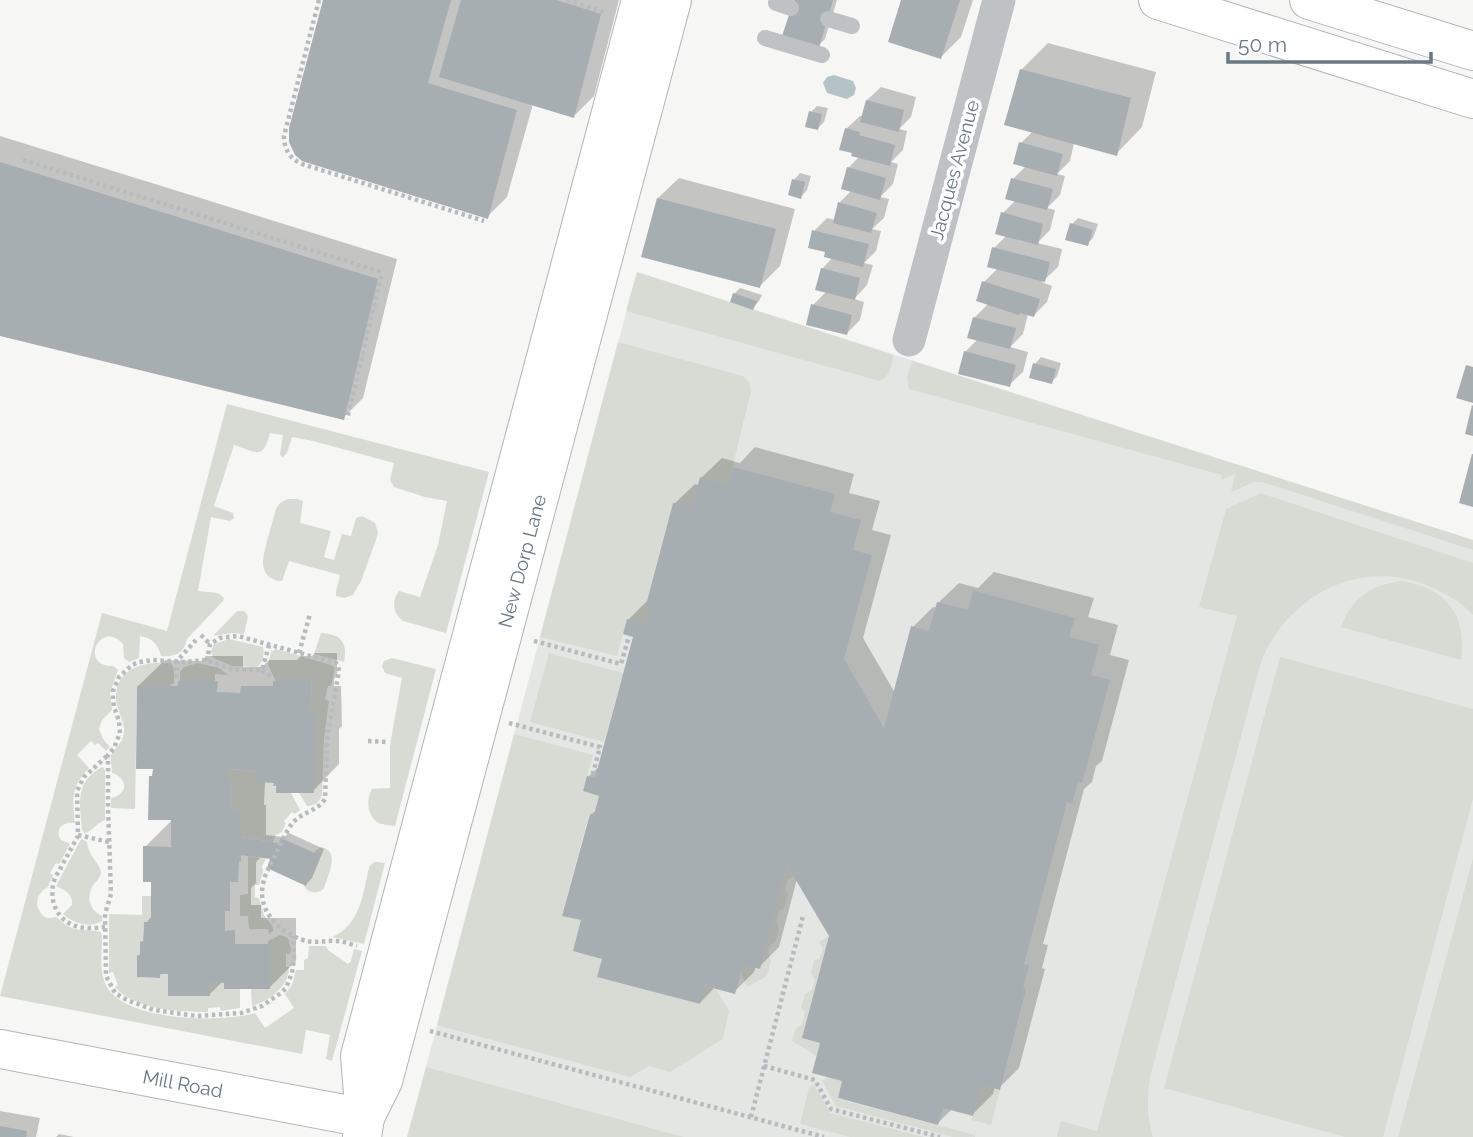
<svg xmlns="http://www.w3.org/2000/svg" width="1473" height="1137" font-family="Raleway,sans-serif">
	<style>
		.built { fill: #e4e6e4 }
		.green { fill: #d7dbd3 }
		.water { fill: #b6c3c6 }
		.shadow { fill: #0003 }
		.building { fill: #a6aeb2 }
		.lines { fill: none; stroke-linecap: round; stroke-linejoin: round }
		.secondary-casing { stroke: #b0b6ba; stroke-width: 40 }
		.primary-casing { stroke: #afb5b8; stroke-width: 40 }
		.path { stroke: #b8bbbd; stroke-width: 4.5; stroke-dasharray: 3.5 3.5; stroke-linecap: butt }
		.lane { stroke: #bec2c5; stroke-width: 16 }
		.street { stroke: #bec2c5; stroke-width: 33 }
		.secondary { stroke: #fff; stroke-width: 38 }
		.primary { stroke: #fff; stroke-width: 38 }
		.labels { text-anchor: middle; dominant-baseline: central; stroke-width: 7; stroke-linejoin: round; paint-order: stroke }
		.street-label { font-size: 19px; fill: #687982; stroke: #fff }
	</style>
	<rect width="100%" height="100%" fill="#f6f6f4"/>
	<path class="built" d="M 637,272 L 1473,540 L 1473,1137 L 580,1137 L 418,1097 Z"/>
	<g class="green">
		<path d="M 637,272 L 893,355 C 892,366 891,375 880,381 L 626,311 Z"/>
		<path d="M 618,342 L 743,376 L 749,382 L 751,391 L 728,485 L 700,477 L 692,508 L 673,504 L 646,604 L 650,606 L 645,624 L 627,619 L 617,656 L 540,637 Z"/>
		<path d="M 912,361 L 1473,540 L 1473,550 L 1262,482 L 1254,482 L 1231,492 L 1235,474 L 1221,480 L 1222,475 L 909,389 L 907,377 Z"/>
		<path d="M 227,404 L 489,472 L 446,633 L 403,621 C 393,613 391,601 399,591 L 420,597 L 438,545 L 447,501 L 425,497 L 394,487 L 390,480 L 394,463 L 313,441 L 292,437 L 287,453 L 283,457 L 282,457 L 280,454 L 283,435 L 270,433 C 263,461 256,452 234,445 L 214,506 L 233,513 L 234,518 L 230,521 L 211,517 L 198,591 L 218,593 L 224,598 L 223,601 L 187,639 C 184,654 175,657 161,656 C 158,644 152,638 140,636 L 139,658 L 129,662 L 124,658 L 123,644 C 100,618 78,667 113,666 L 118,670 L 110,693 L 112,710 L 102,720 L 99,729 L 103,739 L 110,747 L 106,751 L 98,743 L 95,745 L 91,741 L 77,755 L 89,768 C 71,786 72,799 75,823 C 63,821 54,829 61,840 L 70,844 L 59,864 L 56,863 L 50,873 L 53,875 L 48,887 L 43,890 L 38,897 L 37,905 C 40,914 45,921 56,917 C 76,935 78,927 101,932 L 102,937 C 102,952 99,971 106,985 C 124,1022 221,1023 255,1013 L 265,1028 L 294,1008 L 285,994 L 292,985 L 296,970 L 304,970 L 304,960 L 308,958 L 309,946 L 326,946 L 328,950 L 348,964 L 351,961 L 354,949 L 362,951 L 332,1061 L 326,1059 L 330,1035 L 306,1030 L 302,1054 L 0,996 L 102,613 L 167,631 Z"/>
		<path d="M 1259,494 L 1263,494 L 1473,563 L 1473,615 C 1458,599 1438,589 1418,582 C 1351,561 1287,599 1261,662 L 1151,1073 C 1147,1095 1146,1116 1153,1137 L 1057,1137 L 1061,1121 L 1097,1131 L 1237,616 L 1199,607 L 1226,509 Z"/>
		<path d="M 288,499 L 297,499 L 303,501 L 300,523 L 331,531 L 324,557 L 334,560 L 342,534 L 351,536 L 356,518 L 362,516 L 375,523 L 378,532 L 377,537 L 361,581 L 353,595 L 344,598 L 336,596 L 336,592 L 340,575 L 289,561 L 282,581 C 272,581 264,575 263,565 C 262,555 273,521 276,509 L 280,503 Z"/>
		<path d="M 1401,581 C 1446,587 1467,615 1461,660 L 1341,627 C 1353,597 1369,586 1401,581 Z"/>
		<path d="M 237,611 L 244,611 L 248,616 L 244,634 L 232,633 L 213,636 Z"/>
		<path d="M 321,633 C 341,634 348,643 344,662 L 314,654 Z"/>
		<path d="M 229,639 L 263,647 C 265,653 262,664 257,667 L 232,666 L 213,658 L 211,651 L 214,644 Z"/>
		<path d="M 276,649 L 331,665 L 335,668 L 331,686 L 328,686 L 325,699 L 329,701 L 324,739 L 322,795 C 320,802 315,806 307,806 L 299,793 L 314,754 L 316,754 L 316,713 L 308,712 L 308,703 L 312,703 L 311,679 L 287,679 L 285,682 L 276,682 L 268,665 L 271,652 Z"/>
		<path d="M 549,653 L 623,673 L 604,742 L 530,722 Z"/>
		<path d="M 1280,657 L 1473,709 L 1473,799 L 1383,1137 L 1345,1137 L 1164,1088 Z"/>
		<path d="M 392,658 L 436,669 L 395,826 C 389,825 382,825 377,822 C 367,815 366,798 372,789 L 390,788 L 390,745 L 402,678 L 385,673 L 382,666 L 384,661 Z"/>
		<path d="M 171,663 L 174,669 L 174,684 L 171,684 L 171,686 L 137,686 L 135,809 L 111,808 L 111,798 C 129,794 128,778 112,773 C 112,768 110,760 111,756 C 114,748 123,744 124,732 C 125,721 117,711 116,700 C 114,667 146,661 171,663 Z"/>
		<path d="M 198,663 L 219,668 L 228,675 L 215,674 L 215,681 L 180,681 L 180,672 L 184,667 Z"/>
		<path d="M 514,734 L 593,755 L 583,791 L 599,796 L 594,815 L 589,814 L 562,915 L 581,920 L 602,959 L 598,977 L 700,1004 L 705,986 L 717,990 L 729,1011 L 723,1039 L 670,1072 L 649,1066 L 630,1077 L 437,1025 Z"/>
		<path d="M 102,767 L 104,768 L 105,772 L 105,820 C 96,823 91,833 84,833 L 82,830 C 80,803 74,783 102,767 Z"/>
		<path d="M 227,769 L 256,771 L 274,783 L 273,786 L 291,793 L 300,810 L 295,814 L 292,812 L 284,821 L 286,823 L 282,832 L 276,835 L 273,842 L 241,837 L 241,831 L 239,831 L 239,810 L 230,809 L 231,778 L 227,778 Z"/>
		<path d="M 82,839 L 87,842 C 88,856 101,864 101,873 C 100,879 95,882 92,887 C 86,899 91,911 102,916 L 102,921 C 90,929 73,923 63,914 L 72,905 C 73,894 65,890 56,886 L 80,841 Z"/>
		<path d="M 321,847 C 341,851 328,875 324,888 L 321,891 C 313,894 306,892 303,883 L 315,851 Z"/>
		<path d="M 248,856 L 266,859 L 262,866 L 263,871 L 259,885 L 255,885 L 255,897 L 259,898 L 264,915 L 273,927 L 273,931 L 269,934 L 268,929 L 249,929 L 248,916 L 240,916 L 240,895 L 248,894 Z"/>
		<path d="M 1473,858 L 1473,1137 L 1398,1137 Z"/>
		<path d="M 375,862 L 385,863 L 364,944 L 332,937 C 361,924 362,896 369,868 L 370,865 Z"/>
		<path d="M 787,865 L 793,875 L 792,878 L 787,881 L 785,890 L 788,894 L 784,908 L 779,911 L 776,921 L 779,927 L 776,941 L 770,945 L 768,953 L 771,961 L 767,976 L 747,987 L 741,973 L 743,965 L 760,969 Z"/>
		<path d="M 142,896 L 151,896 L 151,922 L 144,922 L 143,942 L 141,941 L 140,956 L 137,956 L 137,977 L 159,978 L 160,974 L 168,974 L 168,996 L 210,996 L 211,982 L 224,983 L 224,989 L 240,989 L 240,1008 L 221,1011 L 220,1007 L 208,1008 L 208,1012 C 180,1012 135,1010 115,987 L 118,985 L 113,972 L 109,973 L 109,914 L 142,915 Z"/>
		<path d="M 280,935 L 288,938 L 291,949 L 290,954 L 286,954 L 286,967 L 289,967 C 289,987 269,1001 252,1006 L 251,989 L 270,989 L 270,945 L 268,944 L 268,941 Z"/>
		<path d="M 829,936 L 820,1043 L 816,1056 L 792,1041 L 796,1028 L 802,1025 L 805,1013 L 801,1007 L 805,994 L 812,990 L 815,980 L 811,973 L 814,960 L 820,958 L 823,948 L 819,942 Z"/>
		<path d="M 426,1067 L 684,1137 L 407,1137 Z"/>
		<path d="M 828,1077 L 842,1081 L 838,1099 L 975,1135 L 975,1137 L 953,1137 L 836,1106 L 822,1081 Z"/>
		<path d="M 814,1085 L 830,1113 L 924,1137 L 850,1137 L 800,1124 L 809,1088 Z"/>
		<path d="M 981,1085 L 1000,1090 L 991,1125 L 972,1120 Z"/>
	</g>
	<path class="water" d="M 834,75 L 853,81 L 856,88 L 854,95 L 847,99 L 827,93 L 823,83 L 827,77 Z"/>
	<g class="shadow">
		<path d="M 325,0 L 619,0 L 594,96 L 574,116 L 533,104 L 507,197 L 487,217 Z"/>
		<path d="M 795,0 L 837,0 L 825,39 L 818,46 Z"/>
		<path d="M 903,0 L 973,0 L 961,37 L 941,57 Z"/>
		<path d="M 1048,43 L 1156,72 L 1142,127 L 1116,154 L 1074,143 L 1070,161 L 1057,174 L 1065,176 L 1060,195 L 1047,208 L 1055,210 L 1050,230 L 1037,243 L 1062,249 L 1058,267 L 1042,282 L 1052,286 L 1047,302 L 1034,315 L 1028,314 L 1023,334 L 1010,347 L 1028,352 L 1023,372 L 1009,385 L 965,352 L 978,339 L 974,318 L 989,303 L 984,282 L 998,268 L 994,248 L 1007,235 L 1003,213 L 1016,200 L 1013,179 L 1026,166 L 1021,143 L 1033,131 L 1021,70 Z"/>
		<path d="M 881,87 L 916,97 L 911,117 L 899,129 L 907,131 L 903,150 L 891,162 L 898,164 L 893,184 L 880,197 L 889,199 L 884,218 L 872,229 L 881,231 L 876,251 L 864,263 L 873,265 L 867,285 L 854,299 L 864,302 L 860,320 L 847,333 L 813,305 L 827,291 L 822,269 L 833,257 L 814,231 L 827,218 L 835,220 L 839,203 L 852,190 L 848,168 L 860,156 L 846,129 L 860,116 L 863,116 L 867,100 Z"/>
		<path d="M 817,106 L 828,108 L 824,122 L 818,128 L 811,112 Z"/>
		<path d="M 0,136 L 397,259 L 363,398 L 343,418 L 0,334 Z"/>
		<path d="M 800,173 L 811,176 L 807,190 L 801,197 L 794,180 Z"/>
		<path d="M 679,178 L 795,209 L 780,266 L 760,286 L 658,198 Z"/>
		<path d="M 1078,218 L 1098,224 L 1093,238 L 1087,244 L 1072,224 Z"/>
		<path d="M 740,288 L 762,295 L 759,301 L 753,308 L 734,294 Z"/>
		<path d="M 1041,357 L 1061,363 L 1057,376 L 1051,383 L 1035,364 Z"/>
		<path d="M 755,447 L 854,474 L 849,493 L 880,501 L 872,530 L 891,535 L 863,638 L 895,693 L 913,627 L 933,607 L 937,608 L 938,603 L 959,583 L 978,588 L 994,572 L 1094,598 L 1088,617 L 1118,625 L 1110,655 L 1129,660 L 1102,761 L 1096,766 L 1092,782 L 1084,789 L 1043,944 L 1048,945 L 1042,968 L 1045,969 L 1019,1068 L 999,1088 L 995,1086 L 993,1094 L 973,1114 L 953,1108 L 938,1123 L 844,1080 L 822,1041 L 831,936 L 797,879 L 779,947 L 759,967 L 756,966 L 754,972 L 734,992 L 715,987 L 700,1003 L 605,958 L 583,919 L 591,815 L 597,809 L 601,794 L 588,777 L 601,765 L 635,636 L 625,633 L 629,619 L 649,599 L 674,504 L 695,484 L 699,485 L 701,478 L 722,458 L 740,463 Z"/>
		<path d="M 315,653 L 337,653 L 337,675 L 334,679 L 334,686 L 341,686 L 342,726 L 339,729 L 339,764 L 313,791 L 275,781 L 265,781 L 264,805 L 266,805 L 266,835 L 284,837 L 289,833 L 324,849 L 312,878 L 306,884 L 273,858 L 262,856 L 256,862 L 256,883 L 251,888 L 251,905 L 261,905 L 261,918 L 296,918 L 296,961 L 270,987 L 223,981 L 210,994 L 170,973 L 163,972 L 159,976 L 138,956 L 142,953 L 142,942 L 145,939 L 146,923 L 153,915 L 153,880 L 145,847 L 174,818 L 151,777 L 154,773 L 138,686 L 165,660 L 201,661 L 206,656 L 243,656 L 243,667 L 262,667 L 269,660 L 297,660 L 301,656 L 312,656 Z"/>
		<path d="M 0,1111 L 40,1118 L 36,1137 L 0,1137 Z"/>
		<path d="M 59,1134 L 74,1137 L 56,1137 Z"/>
	</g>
	<g class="building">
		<path d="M 323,0 L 451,0 L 428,83 L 517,110 L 488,219 L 302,161 L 295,155 L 289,142 L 289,128 Z"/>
		<path d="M 461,0 L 556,0 L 601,14 L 574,118 L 439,77 Z"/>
		<path d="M 794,0 L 833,0 L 819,48 L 782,36 Z"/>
		<path d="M 901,0 L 960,0 L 941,59 L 888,42 Z"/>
		<path d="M 1020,69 L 1131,98 L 1117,156 L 1004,125 Z"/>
		<path d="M 866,100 L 904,110 L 899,132 L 860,122 Z"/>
		<path d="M 809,111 L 822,114 L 818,130 L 805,127 Z"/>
		<path d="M 845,128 L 860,132 L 859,135 L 895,145 L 890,166 L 851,156 L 852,153 L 839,150 Z"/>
		<path d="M 1019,142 L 1063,154 L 1057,176 L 1013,164 Z"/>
		<path d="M 0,162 L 378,279 L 344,420 L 0,336 Z"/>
		<path d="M 847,167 L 886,178 L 880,200 L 841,189 Z"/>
		<path d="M 1011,178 L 1053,189 L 1047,210 L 1005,199 Z"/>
		<path d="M 792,179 L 805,182 L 801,199 L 788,195 Z"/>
		<path d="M 657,198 L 776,229 L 760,288 L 641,257 Z"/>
		<path d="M 838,202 L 877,213 L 871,233 L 833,223 Z"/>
		<path d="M 1001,212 L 1043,224 L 1038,245 L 995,234 Z"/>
		<path d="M 1070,223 L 1093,230 L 1088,246 L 1065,240 Z"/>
		<path d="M 812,230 L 869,244 L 863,267 L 824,257 L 825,252 L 808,248 Z"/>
		<path d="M 992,247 L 1050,262 L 1045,282 L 987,267 Z"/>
		<path d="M 821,268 L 860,278 L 855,300 L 815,290 Z"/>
		<path d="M 982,281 L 1040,299 L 1034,317 L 1020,313 L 1019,315 L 976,301 Z"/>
		<path d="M 733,293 L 757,301 L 753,310 L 730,302 Z"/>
		<path d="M 811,304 L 852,315 L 847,335 L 806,325 Z"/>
		<path d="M 973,317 L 1016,328 L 1010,349 L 967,338 Z"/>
		<path d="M 964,351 L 1016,365 L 1010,387 L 958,374 Z"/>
		<path d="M 1033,363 L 1056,369 L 1052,384 L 1029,378 Z"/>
		<path d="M 1466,365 L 1473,367 L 1473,403 L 1456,398 Z"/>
		<path d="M 1472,405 L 1473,406 L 1473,436 L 1465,434 Z"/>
		<path d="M 1472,454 L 1473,454 L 1473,507 L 1459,503 Z"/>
		<path d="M 733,467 L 835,494 L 830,512 L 861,520 L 853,550 L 872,555 L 844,659 L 884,728 L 911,626 L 929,631 L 937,602 L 968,610 L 973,591 L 975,591 L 1075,618 L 1069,637 L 1099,645 L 1091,675 L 1110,680 L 1082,783 L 1078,782 L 1072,804 L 1067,802 L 1024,964 L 1029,965 L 1023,988 L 1026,989 L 1000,1090 L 981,1085 L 973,1116 L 943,1108 L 938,1125 L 838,1098 L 842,1081 L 812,1073 L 820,1043 L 802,1038 L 829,936 L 787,865 L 760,969 L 743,965 L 735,994 L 705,986 L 700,1004 L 597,977 L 602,959 L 573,951 L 581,920 L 562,916 L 590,814 L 594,815 L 599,796 L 583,791 L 587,776 L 595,778 L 633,637 L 623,634 L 627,619 L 645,624 L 650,606 L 646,605 L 673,503 L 692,508 L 700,477 L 728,485 Z"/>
		<path d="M 287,679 L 311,679 L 312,703 L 308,703 L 308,712 L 316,712 L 316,754 L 314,754 L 314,793 L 276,793 L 276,786 L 273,786 L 274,783 L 256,782 L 256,771 L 227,769 L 227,778 L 231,778 L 230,809 L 239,810 L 239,831 L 241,831 L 241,837 L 278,843 L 281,838 L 319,855 L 306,886 L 267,868 L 270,859 L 241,855 L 241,861 L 239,861 L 238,882 L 230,882 L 230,911 L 225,911 L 225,931 L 235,930 L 235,944 L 270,944 L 270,989 L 224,989 L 224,983 L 211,982 L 210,996 L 168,996 L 168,974 L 160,974 L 160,978 L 137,977 L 137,955 L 140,956 L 140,941 L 143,942 L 144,922 L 151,922 L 151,882 L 143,882 L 143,846 L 171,847 L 171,820 L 148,820 L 149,776 L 152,776 L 153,769 L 136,769 L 137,686 L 178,686 L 178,681 L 218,681 L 217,692 L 240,693 L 241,686 L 273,686 L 273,681 L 285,682 Z"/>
		<path d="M 0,1126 L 27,1131 L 26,1137 L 0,1137 Z"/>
	</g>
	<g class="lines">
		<g class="secondary-casing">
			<g id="secondary">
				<path id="s1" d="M 0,1049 L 365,1118"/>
				<path id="s2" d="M 367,1113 L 383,1081 L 672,0"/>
				<path d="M 362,1137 L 365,1118 L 360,1056 L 641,0"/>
			</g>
		</g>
		<g class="primary-casing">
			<g id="primary">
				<path d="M 1158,0 L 1473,99"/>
				<path d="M 1309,0 L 1473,51"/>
			</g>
		</g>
		<g class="path">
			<path d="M 319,0 L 284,136 C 284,149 290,159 302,164 L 484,221"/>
			<path d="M 567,0 L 606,13"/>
			<path d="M 23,160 L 378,271 L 381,274 L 381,277 L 347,419"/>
			<path d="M 201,635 L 210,644"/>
			<path d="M 534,641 L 621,664 L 629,636"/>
			<path d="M 269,645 L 262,670 L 234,670 L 206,660 L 185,662 L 153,660 L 139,662 L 132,665 L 119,677 L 113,691 L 113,699 L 114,707 L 119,721 L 120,733 L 114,748 L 108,755 L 108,807 L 111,894 L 105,914 L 106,976 L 115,993 L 127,1000 L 154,1010 L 197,1016 L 241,1013 L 262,1006 L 281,993 L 286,988 L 292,973 L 294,959 L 293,936"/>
			<path d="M 299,653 L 310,614"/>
			<path d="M 207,661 L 210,644 L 220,638 L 238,636 L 336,663 L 338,665 L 339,671 L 327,738 L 325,799 C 317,812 300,812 291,825 C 285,834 280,844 276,854 C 271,864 265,873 263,884 C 257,911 280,933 303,940 C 315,944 324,940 336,941 C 343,941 350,944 357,946"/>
			<path d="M 262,670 L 267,673 L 272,679"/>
			<path d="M 177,678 L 177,661 L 196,640"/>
			<path d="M 509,723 L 600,747 L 592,777"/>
			<path d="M 368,741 L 387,742"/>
			<path d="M 78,835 L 109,842"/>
			<path d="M 105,927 C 96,928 85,929 76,926 C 55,920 48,897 55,878 L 78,836 L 77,791 L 84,777 L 108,755"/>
			<path d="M 430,1031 L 824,1137"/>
			<path d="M 764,1066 L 815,1080 L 831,1109 L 940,1137"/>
			<path d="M 751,1117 L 803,916"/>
		</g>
		<g class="lane">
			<path d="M 776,3 L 791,8"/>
			<path d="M 828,19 L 852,26"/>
			<path d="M 765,38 L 822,55"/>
		</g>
		<path class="street" d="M 909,340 L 999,0"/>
		<use href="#secondary" class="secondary"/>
		<use href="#primary" class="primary"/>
	</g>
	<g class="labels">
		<g class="street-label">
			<text transform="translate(954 170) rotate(-75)">Jacques Avenue</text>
			<text stroke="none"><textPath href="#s2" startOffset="574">New Dorp Lane</textPath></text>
			<text stroke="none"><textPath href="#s1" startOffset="186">Mill Road</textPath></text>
		</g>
	</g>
	<path d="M1228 52v10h203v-10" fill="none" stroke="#687982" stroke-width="3.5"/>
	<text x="1238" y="52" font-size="21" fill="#687982" stroke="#ffffff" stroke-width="5" paint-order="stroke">50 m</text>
</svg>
